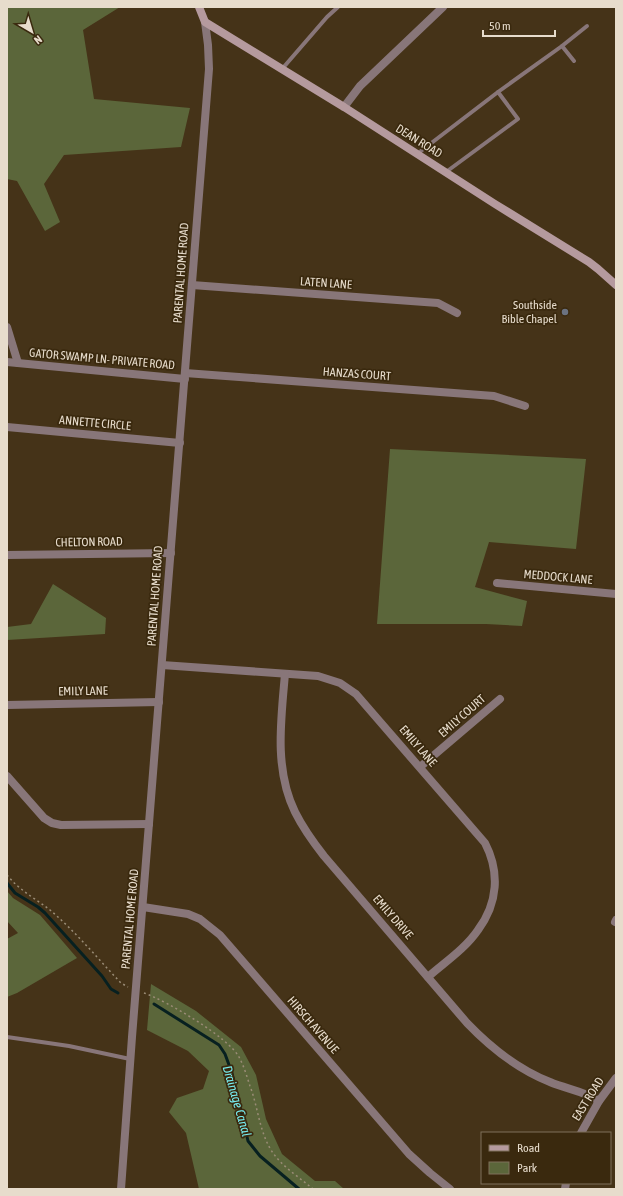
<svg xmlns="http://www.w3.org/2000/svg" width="623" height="1196" font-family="'Asap Condensed',sans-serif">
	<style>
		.green { fill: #5b663a }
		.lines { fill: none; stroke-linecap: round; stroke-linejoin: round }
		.stream { stroke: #072020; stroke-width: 3 }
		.path { stroke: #9a8c76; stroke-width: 1.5; stroke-dasharray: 2 3; stroke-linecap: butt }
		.service { stroke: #887679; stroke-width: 4 }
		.minor { stroke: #887679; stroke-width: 8 }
		.tertiary { stroke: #887679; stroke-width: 8 }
		.secondary { stroke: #b59a9e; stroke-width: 8 }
		.worship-dot { fill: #6b7280; stroke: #3a290e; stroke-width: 1.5 }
		.labels { text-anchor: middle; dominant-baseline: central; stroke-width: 3.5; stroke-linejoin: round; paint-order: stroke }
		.street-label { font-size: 12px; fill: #e7dccc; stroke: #3a290e }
		.poi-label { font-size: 12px; fill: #e7dccc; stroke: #3a290e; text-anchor: end }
		.water-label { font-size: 13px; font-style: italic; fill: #77edf0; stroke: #3a290e }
	</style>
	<rect width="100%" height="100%" fill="#453318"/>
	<g class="green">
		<path d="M 7,7 L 120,7 L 83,30 L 94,99 L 190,108 L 181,147 L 64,155 L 44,184 L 60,222 L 45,231 L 17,181 L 7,179 Z"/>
		<path d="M 390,449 L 586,459 L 576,549 L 489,542 L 475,587 L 527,601 L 522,626 L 486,624 L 377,624 Z"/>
		<path d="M 53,584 L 106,618 L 105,634 L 7,640 L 7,627 L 31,624 Z"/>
		<path d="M 7,891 L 13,898 L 40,915 L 77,958 L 17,993 L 7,997 L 7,939 L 18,933 L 7,921 Z"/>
		<path d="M 151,984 L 196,1011 L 241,1047 L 256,1075 L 266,1119 L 282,1154 L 315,1181 L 335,1181 L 344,1189 L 199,1189 L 186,1133 L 169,1112 L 177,1098 L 203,1089 L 209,1071 L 188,1051 L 147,1030 Z"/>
	</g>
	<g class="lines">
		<g class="stream">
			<path d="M 7,883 L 15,893 L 38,907 L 45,913 L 102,976 L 111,989 L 118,993"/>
			<path d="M 154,1004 L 219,1045 L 225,1054 L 232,1073 L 248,1141 L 260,1156 L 299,1189"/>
		</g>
		<g class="path">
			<path d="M 7,875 C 19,890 36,899 50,910 C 76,932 98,959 121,983 L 128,987"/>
			<path d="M 144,993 C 167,1001 228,1037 239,1057 C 244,1066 247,1077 250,1086 C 258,1107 259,1130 271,1150 C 281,1166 299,1177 313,1189"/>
		</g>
		<g class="service">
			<path d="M 562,46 L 587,26"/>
			<path d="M 282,69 L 327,17 L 338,7"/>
			<path d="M 417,154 L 498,92"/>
			<path d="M 446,172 L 518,119 L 498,92 L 562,46 L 574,61"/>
			<path d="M 7,1037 L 69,1046 L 130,1059"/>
		</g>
		<g class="minor">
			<path d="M 344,107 L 360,86 L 443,7"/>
			<path d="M 192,285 L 438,303 L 457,313"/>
			<path d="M 7,327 L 18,363"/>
			<path d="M 7,362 L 185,379"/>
			<path d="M 185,373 L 494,396 L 525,406"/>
			<path d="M 7,427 L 180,443"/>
			<path d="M 7,555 L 171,553"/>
			<path d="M 497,583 L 616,594"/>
			<path d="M 162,665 L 318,676 L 340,683 L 356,694 L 485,843 C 500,872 498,903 478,930 C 465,949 445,962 428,977"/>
			<path d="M 285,674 C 281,720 274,769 295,812 C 303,828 313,842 324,856 L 467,1023 C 491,1048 517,1069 550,1082 C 566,1089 584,1091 599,1101"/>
			<path d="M 7,705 L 159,702"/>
			<path d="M 420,767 L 500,699"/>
			<path d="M 7,776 L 44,818 L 52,823 L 61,825 L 149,824"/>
			<path d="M 143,907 L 188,914 L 200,919 L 220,935 L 409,1154 L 430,1173 L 450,1189"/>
			<path d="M 615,922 L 616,920"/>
		</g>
		<g class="tertiary">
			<path d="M 581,1133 L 599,1101 L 616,1078"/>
			<path d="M 121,1189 L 132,1037 L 209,69 L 208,45 L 205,22"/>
			<path d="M 565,1189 L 566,1183"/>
		</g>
		<path class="secondary" d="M 199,7 L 205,22 L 344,107 L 495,204 L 589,262 L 598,269 L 616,285"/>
	</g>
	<circle class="worship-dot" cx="565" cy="312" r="4"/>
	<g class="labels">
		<g class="street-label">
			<text transform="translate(419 141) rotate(32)">DEAN ROAD</text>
			<text transform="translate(181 273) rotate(-86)">PARENTAL HOME ROAD</text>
			<text transform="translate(326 283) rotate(4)">LATEN LANE</text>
			<text transform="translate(102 359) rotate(5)">GATOR SWAMP LN- PRIVATE ROAD</text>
			<text transform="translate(357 374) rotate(4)">HANZAS COURT</text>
			<text transform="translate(95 423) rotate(5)">ANNETTE CIRCLE</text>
			<text transform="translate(89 542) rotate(-1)">CHELTON ROAD</text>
			<text transform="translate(558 577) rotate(5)">MEDDOCK LANE</text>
			<text transform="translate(155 596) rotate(-86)">PARENTAL HOME ROAD</text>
			<text transform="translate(83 691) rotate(-1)">EMILY LANE</text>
			<text transform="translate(462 716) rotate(-41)">EMILY COURT</text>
			<text transform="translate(418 746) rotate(49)">EMILY LANE</text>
			<text transform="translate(393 917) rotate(49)">EMILY DRIVE</text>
			<text transform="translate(130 919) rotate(-85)">PARENTAL HOME ROAD</text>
			<text transform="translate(313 1025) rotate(49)">HIRSCH AVENUE</text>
			<text transform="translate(588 1099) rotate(-58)">EAST ROAD</text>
		</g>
		<g class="poi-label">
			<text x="557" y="305">Southside<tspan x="557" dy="14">Bible Chapel</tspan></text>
		</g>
		<g class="water-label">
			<text transform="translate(237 1101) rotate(74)">Drainage Canal</text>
		</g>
	</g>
	<rect width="623" height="1196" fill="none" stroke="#e7dccc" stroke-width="16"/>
	<rect x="481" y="1132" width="130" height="52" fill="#3a290e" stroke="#7f715a"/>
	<rect x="489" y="1145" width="20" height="6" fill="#b59a9e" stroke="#7f715a"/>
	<text x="517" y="1152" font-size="12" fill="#e7dccc">Road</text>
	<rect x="489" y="1162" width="20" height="12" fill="#5b663a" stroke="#7f715a"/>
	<text x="517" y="1172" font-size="12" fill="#e7dccc">Park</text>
	<g transform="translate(32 32) rotate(142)" stroke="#3a290e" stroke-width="3" paint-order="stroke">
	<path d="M0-3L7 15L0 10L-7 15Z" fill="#e7dccc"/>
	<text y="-6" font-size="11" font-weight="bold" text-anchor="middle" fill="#e7dccc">N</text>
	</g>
	<path d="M483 30v6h72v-6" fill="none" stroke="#e7dccc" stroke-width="2"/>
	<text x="489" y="30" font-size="12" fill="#e7dccc" stroke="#3a290e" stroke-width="3" paint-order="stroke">50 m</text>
</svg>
